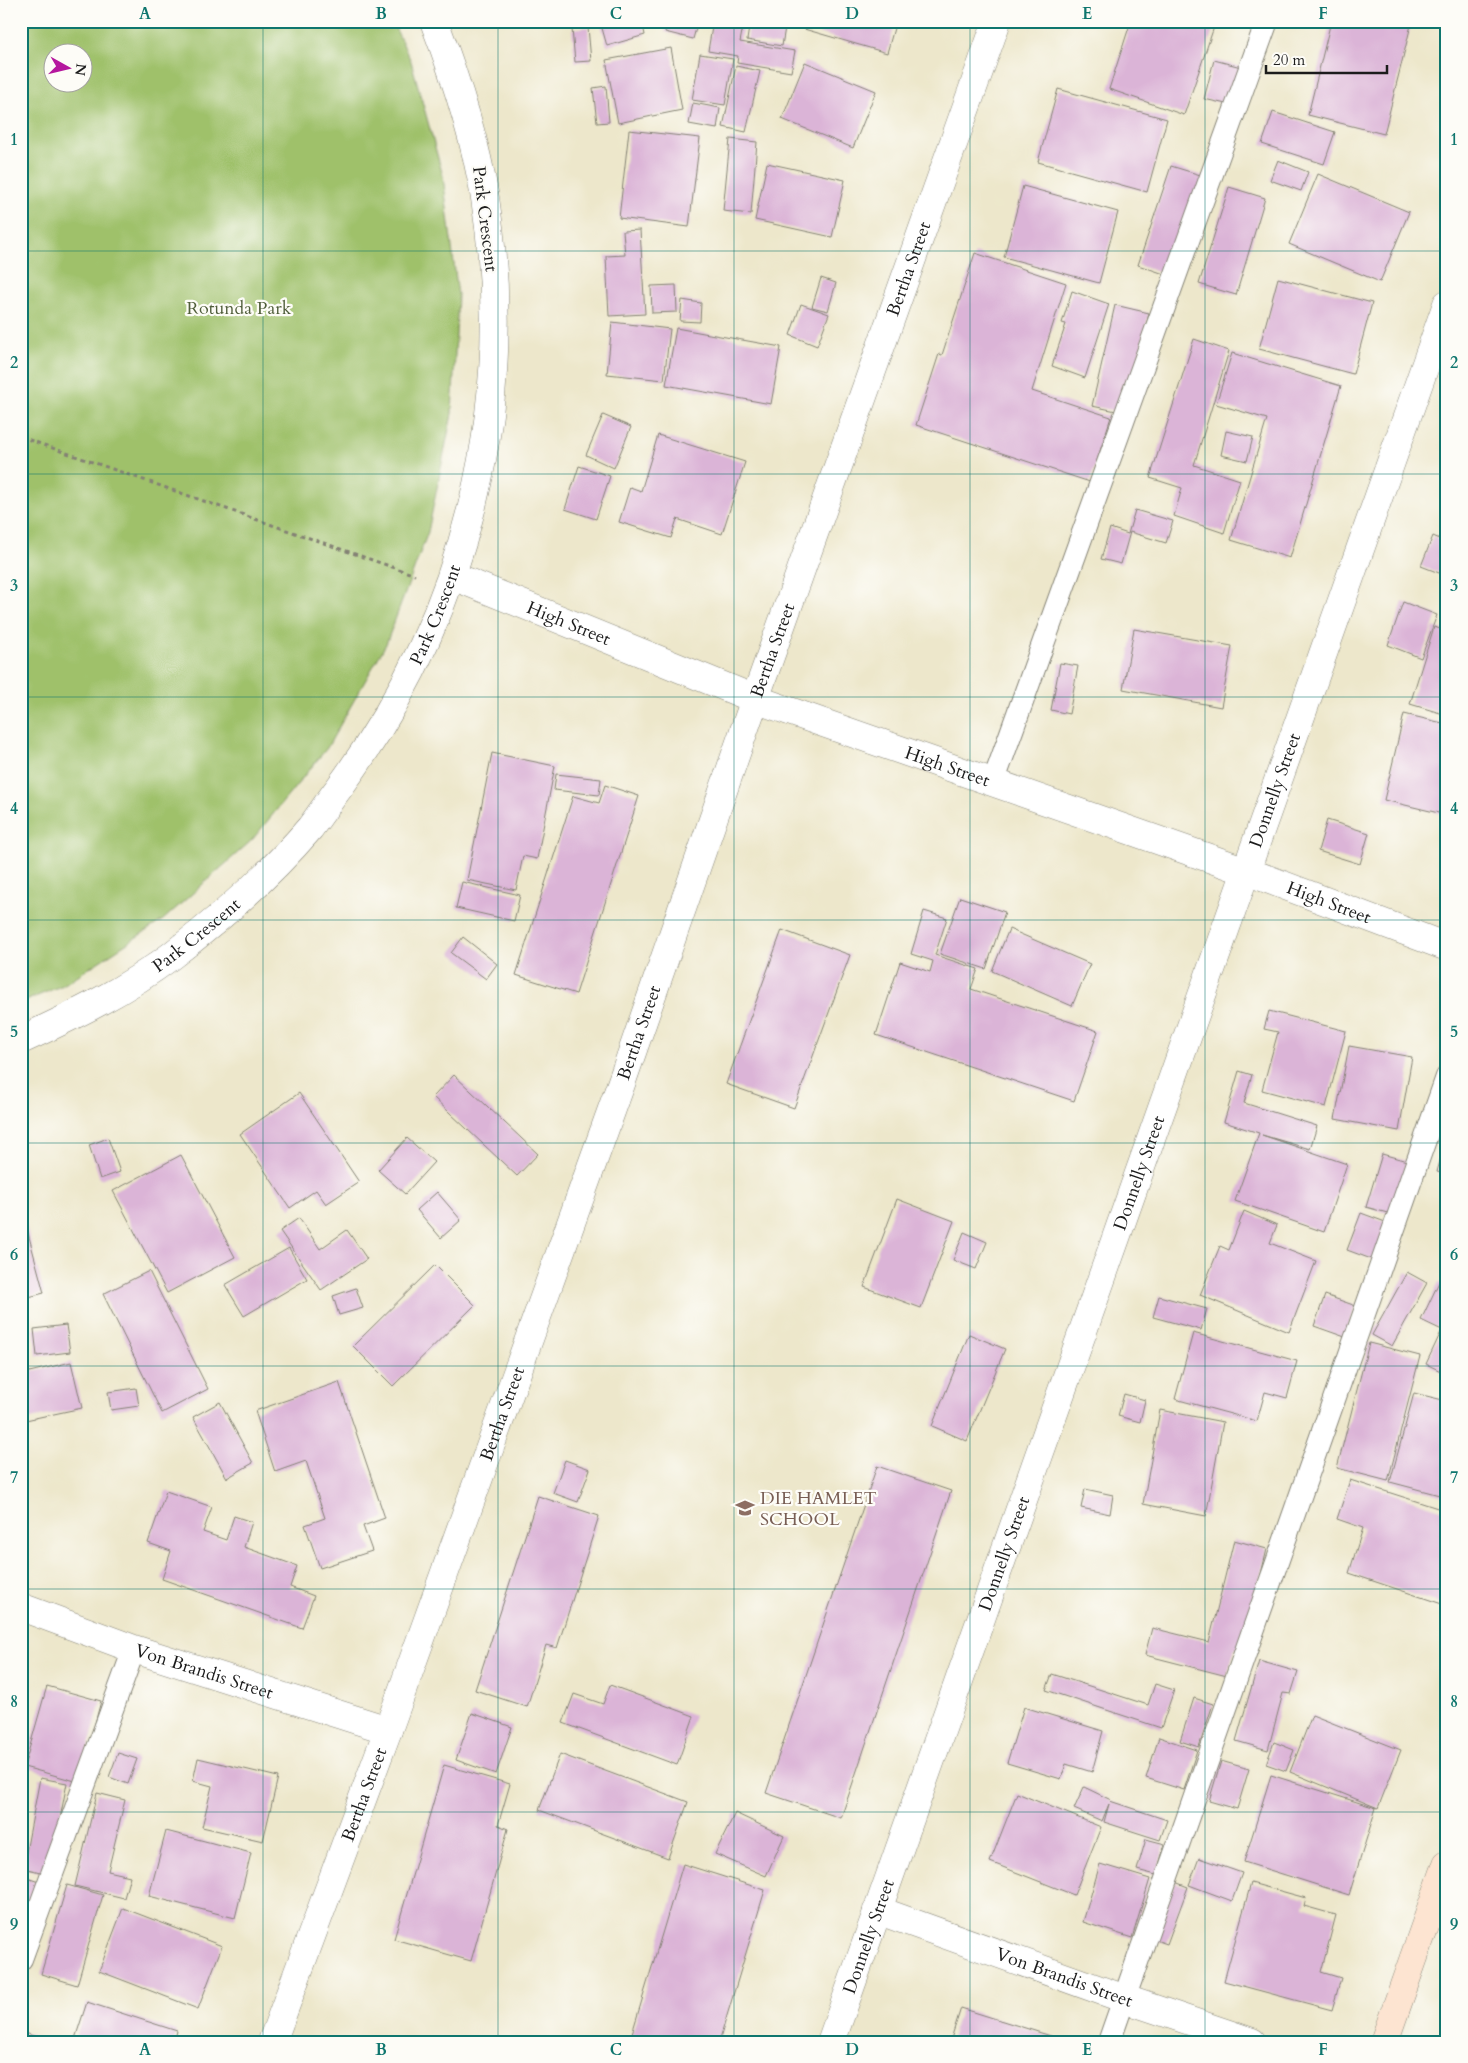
<svg xmlns="http://www.w3.org/2000/svg" width="1468" height="2063" font-family="Cardo,serif">
	<style>
		.green { fill: #9fc16a; stroke: #5e6e43; fill-rule: evenodd }
		.building { fill: #dbb4d7 }
		.lines { fill: none; stroke-linecap: round; stroke-linejoin: round }
		.service-casing { stroke: #848274; stroke-width: 24 }
		.minor-casing { stroke: #848274; stroke-width: 29 }
		.secondary-casing { stroke: #848274; stroke-width: 29 }
		.path { stroke: #848274; stroke-width: 3; stroke-dasharray: 4 4; stroke-linecap: butt }
		.service { stroke: #fff; stroke-width: 22 }
		.minor { stroke: #fff; stroke-width: 28 }
		.secondary { stroke: #fde4d1; stroke-width: 28 }
		.grid { fill: none; stroke: #0f766e; stroke-width: 1; stroke-opacity: 0.55 }
		.labels { text-anchor: middle; dominant-baseline: central; stroke-width: 4.5; stroke-linejoin: round; paint-order: stroke }
		.street-label { font-size: 18px; fill: #1c1c1c; stroke: #fdfcf7 }
		.park-label { font-size: 18px; fill: #505e3b; stroke: #fdfcf7 }
		.education-label { font-size: 18px; fill: #785e54; stroke: #fdfcf7; text-anchor: start }
		.neatline { fill: none; stroke: #0f766e; stroke-width: 2 }
		.grid-label { font-size: 16px; text-anchor: middle; font-weight: bold; fill: #0f766e }
	</style>
	<rect width="100%" height="100%" fill="#fdfcf7"/>
	<filter id="ink" filterUnits="userSpaceOnUse"><feTurbulence type="fractalNoise" baseFrequency=".02" numOctaves="2"/><feDisplacementMap in="SourceGraphic" scale="10" xChannelSelector="R" yChannelSelector="G"/><feConvolveMatrix kernelMatrix="1 2 1 2 8 2 1 2 1" color-interpolation-filters="sRGB"/></filter>
	<filter id="wash" filterUnits="userSpaceOnUse"><feTurbulence type="fractalNoise" baseFrequency=".0096" numOctaves="4" result="noise"/><feDisplacementMap in="SourceGraphic" scale="20" xChannelSelector="R" yChannelSelector="G"/><feGaussianBlur stdDeviation="1.12" result="paint"/><feColorMatrix in="noise" values="0 0 0 0 0 0 0 0 0 0 0 0 0 0 0 0 0 1.4 0 .05"/><feComposite in="paint" operator="in"/></filter>
	<g filter="url(#wash)">
		<rect width="100%" height="100%" fill="#ede7cb"/>
		<path class="green" d="M 21,21 L 392,21 L 411,61 L 443,176 L 458,295 L 452,414 L 428,532 L 386,644 L 327,748 L 252,840 L 163,920 L 63,985 L 21,1003 ZM 52,52 L 82,52 L 82,82 L 52,82 Z"/>
		<g id="blocks">
			<g class="building">
				<path d="M 600,21 L 642,21 L 645,35 L 607,46 Z"/>
				<path d="M 668,21 L 698,21 L 693,39 L 665,32 Z"/>
				<path d="M 713,21 L 744,21 L 740,42 L 795,51 L 791,72 L 737,63 L 738,56 L 708,51 Z"/>
				<path d="M 750,21 L 786,21 L 782,46 L 747,40 Z"/>
				<path d="M 807,21 L 896,21 L 887,53 L 804,29 Z"/>
				<path d="M 1131,21 L 1216,21 L 1184,115 L 1109,89 Z"/>
				<path d="M 1331,21 L 1397,21 L 1411,25 L 1384,134 L 1308,115 Z"/>
				<path d="M 588,27 L 591,61 L 575,62 L 572,29 Z"/>
				<path d="M 671,48 L 682,110 L 618,123 L 606,60 Z"/>
				<path d="M 700,54 L 733,59 L 725,105 L 692,100 Z"/>
				<path d="M 1214,60 L 1245,68 L 1235,106 L 1204,99 Z"/>
				<path d="M 805,62 L 876,91 L 853,148 L 782,119 Z"/>
				<path d="M 736,66 L 760,71 L 746,132 L 723,127 Z"/>
				<path d="M 606,86 L 609,122 L 597,123 L 593,88 Z"/>
				<path d="M 1058,89 L 1167,119 L 1147,192 L 1038,162 Z"/>
				<path d="M 693,103 L 720,108 L 717,129 L 689,124 Z"/>
				<path d="M 1273,112 L 1335,132 L 1324,164 L 1262,144 Z"/>
				<path d="M 629,130 L 700,138 L 689,227 L 619,218 Z"/>
				<path d="M 730,139 L 757,142 L 751,214 L 723,211 Z"/>
				<path d="M 1278,160 L 1308,172 L 1301,191 L 1270,180 Z"/>
				<path d="M 767,163 L 845,180 L 832,237 L 755,220 Z"/>
				<path d="M 1171,166 L 1207,177 L 1173,277 L 1138,265 Z"/>
				<path d="M 1318,174 L 1409,212 L 1380,282 L 1289,244 Z"/>
				<path d="M 1023,186 L 1118,212 L 1099,283 L 1004,257 Z"/>
				<path d="M 1229,187 L 1265,198 L 1236,295 L 1199,284 Z"/>
				<path d="M 640,230 L 645,314 L 609,316 L 606,256 L 625,255 L 623,231 Z"/>
				<path d="M 975,253 L 1066,283 L 1032,391 L 1111,417 L 1090,482 L 916,425 L 939,354 L 942,355 Z"/>
				<path d="M 821,278 L 836,283 L 828,311 L 812,307 Z"/>
				<path d="M 1278,278 L 1372,303 L 1353,374 L 1259,349 Z"/>
				<path d="M 676,285 L 677,312 L 652,313 L 651,286 Z"/>
				<path d="M 1072,291 L 1109,304 L 1085,378 L 1052,366 L 1066,324 L 1062,323 Z"/>
				<path d="M 682,300 L 701,303 L 700,322 L 680,321 Z"/>
				<path d="M 801,304 L 829,314 L 817,346 L 790,335 Z"/>
				<path d="M 1115,305 L 1149,313 L 1126,413 L 1092,406 Z"/>
				<path d="M 612,322 L 670,329 L 664,380 L 607,374 Z"/>
				<path d="M 676,328 L 781,347 L 771,404 L 666,385 Z"/>
				<path d="M 1194,339 L 1229,351 L 1194,465 L 1240,480 L 1224,533 L 1174,516 L 1182,488 L 1150,478 Z"/>
				<path d="M 1232,353 L 1341,386 L 1290,558 L 1231,540 L 1267,419 L 1216,404 Z"/>
				<path d="M 603,415 L 631,427 L 614,468 L 586,455 Z"/>
				<path d="M 1226,431 L 1253,437 L 1247,461 L 1221,455 Z"/>
				<path d="M 658,435 L 745,462 L 722,534 L 677,519 L 671,538 L 619,522 L 630,487 L 641,491 Z"/>
				<path d="M 579,466 L 610,476 L 596,519 L 565,509 Z"/>
				<path d="M 1135,510 L 1173,521 L 1166,543 L 1130,532 L 1121,564 L 1101,559 L 1110,528 L 1128,534 Z"/>
				<path d="M 1433,536 L 1447,542 L 1447,576 L 1421,566 Z"/>
				<path d="M 1403,602 L 1437,615 L 1421,658 L 1388,645 Z"/>
				<path d="M 1434,627 L 1447,631 L 1447,715 L 1410,704 Z"/>
				<path d="M 1134,629 L 1232,646 L 1221,707 L 1123,689 Z"/>
				<path d="M 1060,663 L 1078,666 L 1069,714 L 1051,710 Z"/>
				<path d="M 1404,714 L 1447,724 L 1447,815 L 1384,800 Z"/>
				<path d="M 492,753 L 555,766 L 537,859 L 523,856 L 516,890 L 467,880 Z"/>
				<path d="M 556,774 L 601,779 L 599,795 L 554,790 Z"/>
				<path d="M 605,785 L 639,796 L 576,994 L 516,975 L 573,796 L 599,803 Z"/>
				<path d="M 1327,820 L 1369,833 L 1360,864 L 1318,851 Z"/>
				<path d="M 462,882 L 520,895 L 514,921 L 456,908 Z"/>
				<path d="M 960,897 L 1005,912 L 986,969 L 940,954 Z"/>
				<path d="M 924,911 L 947,918 L 935,955 L 978,969 L 971,989 L 1098,1031 L 1074,1101 L 876,1035 L 900,962 L 930,972 L 933,961 L 911,954 Z"/>
				<path d="M 1009,929 L 1090,964 L 1072,1006 L 992,971 Z"/>
				<path d="M 782,930 L 850,955 L 794,1108 L 726,1084 Z"/>
				<path d="M 463,937 L 497,964 L 486,979 L 451,953 Z"/>
				<path d="M 1269,1011 L 1346,1031 L 1326,1107 L 1262,1090 L 1278,1032 L 1264,1029 Z"/>
				<path d="M 1349,1046 L 1412,1057 L 1399,1131 L 1335,1119 Z"/>
				<path d="M 1239,1071 L 1252,1075 L 1244,1103 L 1317,1126 L 1310,1149 L 1262,1135 L 1347,1164 L 1324,1232 L 1235,1201 L 1259,1133 L 1224,1122 Z"/>
				<path d="M 454,1075 L 538,1154 L 517,1176 L 433,1097 Z"/>
				<path d="M 299,1093 L 359,1182 L 326,1204 L 316,1190 L 290,1208 L 240,1134 Z"/>
				<path d="M 108,1138 L 120,1172 L 100,1179 L 89,1145 Z"/>
				<path d="M 407,1138 L 434,1162 L 405,1194 L 378,1170 Z"/>
				<path d="M 1446,1139 L 1447,1139 L 1447,1174 L 1437,1172 Z"/>
				<path d="M 1382,1154 L 1407,1161 L 1391,1214 L 1366,1207 Z"/>
				<path d="M 181,1155 L 235,1257 L 167,1293 L 113,1191 Z"/>
				<path d="M 437,1192 L 461,1220 L 441,1238 L 417,1210 Z"/>
				<path d="M 897,1199 L 954,1221 L 921,1308 L 864,1287 Z"/>
				<path d="M 1244,1211 L 1277,1225 L 1270,1243 L 1316,1261 L 1289,1332 L 1200,1295 L 1220,1246 L 1229,1250 Z"/>
				<path d="M 1361,1213 L 1388,1223 L 1374,1260 L 1347,1250 Z"/>
				<path d="M 24,1218 L 44,1293 L 21,1299 L 21,1219 Z"/>
				<path d="M 299,1218 L 320,1249 L 347,1230 L 367,1259 L 321,1290 L 280,1231 Z"/>
				<path d="M 964,1232 L 987,1242 L 976,1269 L 953,1260 Z"/>
				<path d="M 289,1248 L 307,1279 L 244,1316 L 225,1285 Z"/>
				<path d="M 435,1265 L 475,1305 L 393,1386 L 353,1346 Z"/>
				<path d="M 149,1271 L 208,1389 L 162,1413 L 103,1294 Z"/>
				<path d="M 1407,1272 L 1427,1283 L 1392,1346 L 1372,1335 Z"/>
				<path d="M 1439,1282 L 1447,1286 L 1447,1374 L 1426,1364 L 1442,1330 L 1421,1320 Z"/>
				<path d="M 356,1288 L 363,1308 L 339,1315 L 333,1296 Z"/>
				<path d="M 1325,1295 L 1356,1306 L 1345,1337 L 1314,1326 Z"/>
				<path d="M 1159,1296 L 1207,1309 L 1201,1330 L 1153,1317 Z"/>
				<path d="M 66,1325 L 70,1352 L 37,1356 L 34,1329 Z"/>
				<path d="M 1193,1333 L 1297,1361 L 1287,1398 L 1265,1392 L 1257,1421 L 1175,1399 Z"/>
				<path d="M 969,1334 L 1005,1349 L 967,1441 L 932,1426 Z"/>
				<path d="M 1369,1343 L 1420,1356 L 1388,1481 L 1337,1468 Z"/>
				<path d="M 71,1362 L 82,1408 L 21,1421 L 21,1374 Z"/>
				<path d="M 339,1382 L 385,1518 L 363,1526 L 372,1551 L 320,1568 L 305,1525 L 325,1518 L 306,1461 L 275,1472 L 255,1411 Z"/>
				<path d="M 136,1388 L 139,1406 L 111,1410 L 108,1392 Z"/>
				<path d="M 1414,1393 L 1447,1401 L 1447,1497 L 1390,1482 Z"/>
				<path d="M 1124,1394 L 1145,1400 L 1140,1422 L 1118,1416 Z"/>
				<path d="M 220,1402 L 253,1463 L 227,1478 L 193,1417 Z"/>
				<path d="M 1160,1410 L 1223,1422 L 1206,1516 L 1143,1504 Z"/>
				<path d="M 565,1460 L 590,1469 L 578,1502 L 553,1493 Z"/>
				<path d="M 877,1466 L 951,1491 L 841,1818 L 766,1793 Z"/>
				<path d="M 1350,1480 L 1447,1511 L 1447,1598 L 1445,1605 L 1349,1573 L 1363,1528 L 1337,1519 Z"/>
				<path d="M 1085,1489 L 1113,1495 L 1110,1514 L 1081,1508 Z"/>
				<path d="M 166,1491 L 212,1507 L 203,1532 L 226,1540 L 234,1516 L 252,1522 L 244,1547 L 297,1566 L 290,1587 L 314,1596 L 302,1628 L 162,1579 L 171,1551 L 148,1543 Z"/>
				<path d="M 538,1496 L 599,1516 L 557,1648 L 546,1645 L 527,1707 L 475,1690 Z"/>
				<path d="M 1234,1540 L 1267,1549 L 1243,1649 L 1235,1648 L 1227,1676 L 1145,1655 L 1152,1628 L 1209,1642 Z"/>
				<path d="M 1259,1661 L 1298,1672 L 1291,1694 L 1283,1693 L 1268,1750 L 1236,1741 Z"/>
				<path d="M 1052,1674 L 1148,1705 L 1155,1684 L 1174,1690 L 1161,1728 L 1046,1690 Z"/>
				<path d="M 610,1685 L 694,1716 L 677,1765 L 563,1723 L 574,1694 L 603,1704 Z"/>
				<path d="M 47,1686 L 101,1701 L 79,1782 L 24,1767 Z"/>
				<path d="M 1194,1698 L 1213,1704 L 1199,1747 L 1180,1741 Z"/>
				<path d="M 1024,1707 L 1103,1731 L 1092,1772 L 1066,1764 L 1061,1779 L 1007,1763 Z"/>
				<path d="M 472,1713 L 512,1727 L 496,1774 L 456,1760 Z"/>
				<path d="M 1312,1715 L 1401,1750 L 1378,1808 L 1290,1772 Z"/>
				<path d="M 1159,1737 L 1197,1750 L 1184,1790 L 1146,1778 Z"/>
				<path d="M 1274,1742 L 1294,1750 L 1286,1771 L 1266,1764 Z"/>
				<path d="M 118,1753 L 137,1759 L 128,1784 L 109,1777 Z"/>
				<path d="M 560,1754 L 688,1802 L 668,1858 L 539,1810 Z"/>
				<path d="M 198,1758 L 278,1777 L 263,1841 L 202,1827 L 212,1786 L 193,1781 Z"/>
				<path d="M 1221,1761 L 1249,1769 L 1237,1809 L 1209,1801 Z"/>
				<path d="M 444,1765 L 510,1784 L 498,1825 L 508,1829 L 471,1961 L 394,1939 Z"/>
				<path d="M 1271,1775 L 1376,1808 L 1349,1895 L 1244,1862 Z"/>
				<path d="M 40,1778 L 67,1783 L 49,1874 L 23,1868 Z"/>
				<path d="M 1084,1787 L 1111,1800 L 1110,1801 L 1167,1820 L 1160,1840 L 1104,1822 L 1109,1804 L 1102,1821 L 1074,1809 Z"/>
				<path d="M 97,1793 L 125,1800 L 108,1871 L 130,1876 L 124,1898 L 75,1886 Z"/>
				<path d="M 1017,1793 L 1101,1827 L 1074,1895 L 990,1862 Z"/>
				<path d="M 735,1813 L 784,1836 L 766,1876 L 715,1854 Z"/>
				<path d="M 166,1831 L 251,1853 L 235,1918 L 149,1896 Z"/>
				<path d="M 1146,1839 L 1165,1844 L 1156,1875 L 1137,1870 Z"/>
				<path d="M 1199,1858 L 1242,1873 L 1232,1901 L 1189,1885 Z"/>
				<path d="M 683,1864 L 765,1890 L 719,2042 L 637,2042 L 630,2040 Z"/>
				<path d="M 1100,1864 L 1150,1879 L 1132,1938 L 1083,1922 Z"/>
				<path d="M 21,1876 L 42,1883 L 21,1941 Z"/>
				<path d="M 1175,1882 L 1188,1887 L 1167,1944 L 1153,1939 Z"/>
				<path d="M 1251,1883 L 1306,1898 L 1304,1906 L 1336,1915 L 1321,1972 L 1341,1978 L 1332,2010 L 1224,1981 Z"/>
				<path d="M 67,1885 L 103,1895 L 77,1985 L 41,1974 Z"/>
				<path d="M 123,1908 L 222,1946 L 198,2009 L 99,1971 Z"/>
				<path d="M 87,2002 L 177,2031 L 174,2042 L 74,2042 Z"/>
				<path d="M 961,2008 L 1067,2041 L 1066,2042 L 950,2042 Z"/>
				<path d="M 21,2032 L 49,2041 L 49,2042 L 21,2042 Z"/>
			</g>
		</g>
	</g>
	<g filter="url(#ink)">
		<use href="#blocks" fill-opacity="0" stroke="#848274" stroke-width="1"/>
		<g class="lines">
			<g class="service-casing">
				<g id="service">
					<path d="M 993,783 L 1267,21"/>
					<path d="M 21,1959 L 134,1649"/>
					<path d="M 1109,2042 L 1447,1077"/>
				</g>
			</g>
			<g class="minor-casing">
				<g id="minor">
					<path id="s1" d="M 453,576 L 755,699 L 1246,871 L 1447,947"/>
					<path id="s2" d="M 21,1040 C 73,1016 125,991 171,956 C 221,918 269,876 310,828 C 320,815 329,801 339,788 C 465,617 518,408 485,198 C 475,137 456,79 434,21"/>
					<path id="s3" d="M 21,1607 L 134,1649 L 388,1730"/>
					<path id="s4" d="M 877,1910 L 1125,1999 L 1252,2042"/>
					<path id="s5" d="M 272,2042 L 388,1730 L 621,1084 L 755,699 L 997,21"/>
					<path id="s6" d="M 831,2042 L 1447,304"/>
				</g>
			</g>
			<g class="secondary-casing">
				<path id="secondary" d="M 1384,2042 L 1447,1864"/>
			</g>
			<path class="path" d="M 21,437 L 415,575"/>
			<use href="#service" class="service"/>
			<use href="#minor" class="minor"/>
			<use href="#secondary" class="secondary"/>
		</g>
	</g>
	<path class="grid" d="M 263,21 L 263,2042M 498,21 L 498,2042M 734,21 L 734,2042M 970,21 L 970,2042M 1205,21 L 1205,2042M 21,251 L 1447,251M 21,474 L 1447,474M 21,697 L 1447,697M 21,920 L 1447,920M 21,1143 L 1447,1143M 21,1366 L 1447,1366M 21,1589 L 1447,1589M 21,1812 L 1447,1812"/>
	<defs>
		<g id="school-bare" transform="scale(1.5)"><path d="M0-5L7-2L0 1L-7-2ZM-4 1L0 2.5L4 1V4Q0 6-4 4Z" fill="#8d6e63" stroke="#fdfcf7" stroke-width="2.5" paint-order="stroke"/></g>
	</defs>
	<g fill-rule="evenodd">
		<use href="#school-bare" x="745" y="1508"/>
	</g>
	<g class="labels">
		<g class="street-label">
			<text transform="translate(485 219) rotate(83)">Park Crescent</text>
			<text stroke="none"><textPath href="#s5" startOffset="1884">Bertha Street</textPath></text>
			<text stroke="none"><textPath href="#s2" startOffset="610">Park Crescent</textPath></text>
			<text stroke="none"><textPath href="#s1" startOffset="125">High Street</textPath></text>
			<text stroke="none"><textPath href="#s5" startOffset="1479">Bertha Street</textPath></text>
			<text stroke="none"><textPath href="#s1" startOffset="530">High Street</textPath></text>
			<text stroke="none"><textPath href="#s6" startOffset="1328">Donnelly Street</textPath></text>
			<text stroke="none"><textPath href="#s1" startOffset="935">High Street</textPath></text>
			<text stroke="none"><textPath href="#s2" startOffset="205">Park Crescent</textPath></text>
			<text stroke="none"><textPath href="#s5" startOffset="1074">Bertha Street</textPath></text>
			<text stroke="none"><textPath href="#s6" startOffset="922">Donnelly Street</textPath></text>
			<text stroke="none"><textPath href="#s5" startOffset="669">Bertha Street</textPath></text>
			<text stroke="none"><textPath href="#s6" startOffset="518">Donnelly Street</textPath></text>
			<text stroke="none"><textPath href="#s3" startOffset="194">Von Brandis Street</textPath></text>
			<text stroke="none"><textPath href="#s5" startOffset="264">Bertha Street</textPath></text>
			<text stroke="none"><textPath href="#s6" startOffset="112">Donnelly Street</textPath></text>
			<text stroke="none"><textPath href="#s4" startOffset="199">Von Brandis Street</textPath></text>
		</g>
		<g class="park-label">
			<text x="239" y="308">Rotunda Park</text>
		</g>
		<g class="education-label">
			<text x="760" y="1498">DIE HAMLET<tspan x="760" dy="21">SCHOOL</tspan></text>
		</g>
	</g>
	<rect width="1468" height="2063" fill="none" stroke="#fdfcf7" stroke-width="55"/>
	<g transform="translate(68 68) rotate(98)"><circle r="24" fill="#fdfcf7" stroke="#a3a29f"/>
	<path d="M0-4L9 19L0 12L-9 19Z" fill="#b5179e"/>
	<text y="-8" font-size="14" font-weight="bold" text-anchor="middle" fill="#1c1c1c">N</text>
	</g>
	<path d="M1266 65v8h121v-8" fill="none" stroke="#1c1c1c" stroke-width="2.5"/>
	<text x="1273" y="65" font-size="15" fill="#1c1c1c" stroke="#fdfcf7" stroke-width="4" paint-order="stroke">20 m</text>
	<rect x="28" y="28" width="1412" height="2008" class="neatline"/>
	<g class="grid-label">
		<text x="145" y="19">A</text>
		<text x="381" y="19">B</text>
		<text x="616" y="19">C</text>
		<text x="852" y="19">D</text>
		<text x="1087" y="19">E</text>
		<text x="1323" y="19">F</text>
		<text x="14" y="145">1</text>
		<text x="1454" y="145">1</text>
		<text x="14" y="368">2</text>
		<text x="1454" y="368">2</text>
		<text x="14" y="591">3</text>
		<text x="1454" y="591">3</text>
		<text x="14" y="814">4</text>
		<text x="1454" y="814">4</text>
		<text x="14" y="1037">5</text>
		<text x="1454" y="1037">5</text>
		<text x="14" y="1260">6</text>
		<text x="1454" y="1260">6</text>
		<text x="14" y="1483">7</text>
		<text x="1454" y="1483">7</text>
		<text x="14" y="1707">8</text>
		<text x="1454" y="1707">8</text>
		<text x="14" y="1930">9</text>
		<text x="1454" y="1930">9</text>
		<text x="145" y="2055">A</text>
		<text x="381" y="2055">B</text>
		<text x="616" y="2055">C</text>
		<text x="852" y="2055">D</text>
		<text x="1087" y="2055">E</text>
		<text x="1323" y="2055">F</text>
	</g>
</svg>
